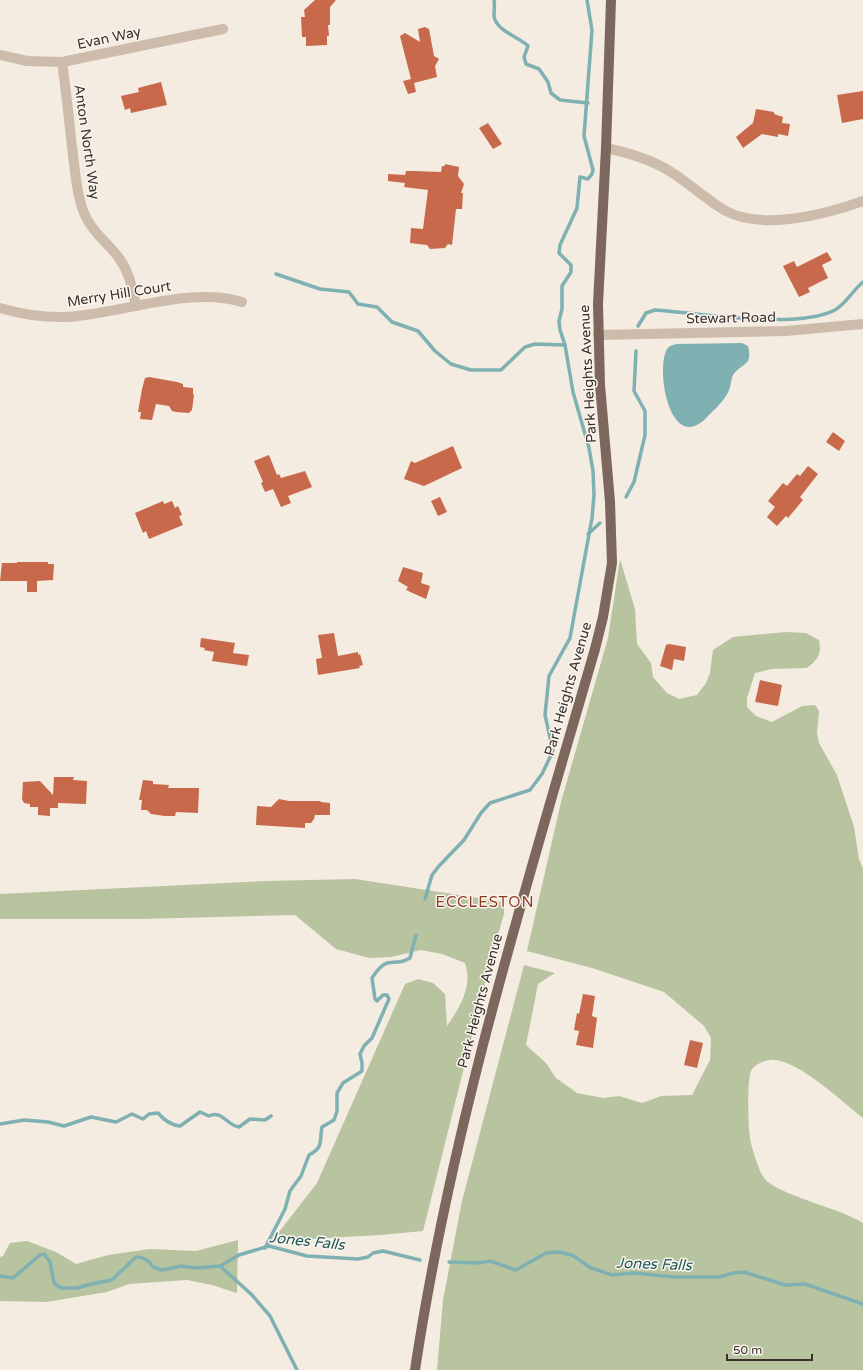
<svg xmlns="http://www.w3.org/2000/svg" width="863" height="1370" font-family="'Varela Round',sans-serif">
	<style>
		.green { fill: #b8c4a0 }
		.water { fill: #7fb0b2 }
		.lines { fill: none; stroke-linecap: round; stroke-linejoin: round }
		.stream { stroke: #7fb0b2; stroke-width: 3.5 }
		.building { fill: #c8694b }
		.minor { stroke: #cdbbac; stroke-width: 10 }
		.major { stroke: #7d675c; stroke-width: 10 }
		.labels { text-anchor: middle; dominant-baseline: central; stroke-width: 3; stroke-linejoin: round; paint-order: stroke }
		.street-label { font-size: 14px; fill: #3b302b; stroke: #fbf5ee }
		.neighbourhood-label { font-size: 15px; letter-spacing: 1px; fill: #8c3b22; stroke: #fbf5ee }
		.water-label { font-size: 15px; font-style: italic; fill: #1f5a5e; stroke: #fbf5ee }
	</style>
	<rect width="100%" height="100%" fill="#f4ebe1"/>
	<g class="green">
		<path d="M 620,559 L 635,609 L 637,644 L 651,663 L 653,677 L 667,693 L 679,699 L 697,695 L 706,683 L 710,673 L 713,650 L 733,637 L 786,632 L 806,633 L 819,640 C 822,654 818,659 807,668 L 772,669 L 755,673 L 747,698 L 747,707 L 756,716 L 772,722 L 802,706 L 815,705 L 819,711 L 817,733 L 819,743 L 837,775 L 854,827 L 859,859 L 863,869 L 863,1118 C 843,1103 795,1056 769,1060 C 763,1061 754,1065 751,1071 C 747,1080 748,1127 750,1138 C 751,1146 759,1171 764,1178 C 777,1195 840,1208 863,1223 L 863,1370 L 437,1370 L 443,1300 L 462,1201 L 524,965 L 555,973 L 538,984 L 526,1045 L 546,1063 L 556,1078 L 577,1093 L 603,1098 L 619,1096 L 642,1103 L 661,1096 L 692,1095 L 710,1060 L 711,1038 L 704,1026 L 664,992 L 592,968 L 527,951 L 561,802 L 608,638 Z"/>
		<path d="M 355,879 L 504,902 L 504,914 L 493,952 L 423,1231 L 380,1235 L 272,1241 L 317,1183 L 405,984 L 418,979 L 433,983 L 445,994 L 447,1026 C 460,1007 473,986 465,963 L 442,954 L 421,950 L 391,957 L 369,958 L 336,949 L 295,915 L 139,919 L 0,919 L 0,894 L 266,881 Z"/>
		<path d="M 238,1240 L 237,1293 L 212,1285 L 187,1280 L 129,1284 L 107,1292 L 46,1302 L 0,1301 L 0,1257 L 3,1256 L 10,1243 L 27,1241 L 56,1252 L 76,1264 L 108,1255 L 150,1249 L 196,1251 Z"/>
	</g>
	<path class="water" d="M 742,343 L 748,346 C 753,367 742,362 733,375 C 731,379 731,386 729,390 C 725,400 716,408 708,416 C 671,457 655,371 667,349 C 670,345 673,345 677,344 Z"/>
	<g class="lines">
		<g class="stream">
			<path d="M 494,0 C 495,5 494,11 494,16 C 496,31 519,37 528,46 L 524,57 L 526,64 L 539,69 L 548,82 L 551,93 L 560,100 L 588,103"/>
			<path d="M 276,274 L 320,289 L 349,292 L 358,304 L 377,307 L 392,322 L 418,331 L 435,351 L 451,364 L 471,370 L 501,370 L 525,347 L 535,344 L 565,345"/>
			<path d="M 638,326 L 646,313 L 655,310 C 701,313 796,330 835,310 C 847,303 852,291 863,282"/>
			<path d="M 626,497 L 634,482 L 645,435 L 645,411 L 634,391 L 636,351"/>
			<path d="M 588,534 L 600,523"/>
			<path d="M 425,899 L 432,875 L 439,866 L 464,840 L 481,813 L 490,803 L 530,790 L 542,774 L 553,751 L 545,715 L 549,676 L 570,638 L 592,518 L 594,495 L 593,471 L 589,448 L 573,392 L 565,345 L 560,330 L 559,321 L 562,309 L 562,286 L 571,272 L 571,265 L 559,253 L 560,245 L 577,208 L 580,177 L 588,179 L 592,174 L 593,170 L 584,136 L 592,30 L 587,0"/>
			<path d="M 0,1124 L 24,1120 L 48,1122 L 64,1126 L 91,1117 L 116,1122 L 132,1114 L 143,1119 L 149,1114 L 158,1113 C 164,1120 170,1125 180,1126 L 200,1112 L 209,1116 C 223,1110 226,1125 239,1127 L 250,1119 L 265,1120 L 271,1116"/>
			<path d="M 265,1248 L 285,1209 L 290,1191 L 301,1176 L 309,1155 C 324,1147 319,1142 322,1127 L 334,1120 L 337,1111 L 337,1093 L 343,1083 L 362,1071 L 362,1063 L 360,1054 L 364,1046 L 372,1038 L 389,999 L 387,995 L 383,995 L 377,1001 L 375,999 L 372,978 C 389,952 392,969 410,958 L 416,935"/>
			<path d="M 449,1262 L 479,1263 L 490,1261 L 516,1270 L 546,1253 L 559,1252 L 572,1255 L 591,1268 L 612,1275 L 634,1273 L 674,1277 L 720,1277 L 733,1273 L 744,1272 L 785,1285 L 805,1284 L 863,1304"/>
			<path d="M 220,1266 L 252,1295 L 270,1316 L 297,1370"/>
			<path d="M 0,1276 L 13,1278 L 40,1255 L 44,1254 L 50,1262 L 54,1283 L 61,1288 L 77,1288 L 91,1284 L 112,1280 L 136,1257 C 144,1257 149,1260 153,1267 L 162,1270 L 181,1266 L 195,1268 L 220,1266 L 239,1255 L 269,1246 L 307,1256 L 358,1259 L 368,1257 L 373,1253 L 383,1251 L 420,1260"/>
		</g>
	</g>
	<g class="building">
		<path d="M 315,0 L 336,0 L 330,7 L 330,25 L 328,25 L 329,36 L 327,36 L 327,45 L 306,46 L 306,37 L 302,37 L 301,17 L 305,17 L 304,10 Z"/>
		<path d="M 425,27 L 429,29 L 434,56 L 439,59 L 435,66 L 437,77 L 414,83 L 416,92 L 408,94 L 403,81 L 411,79 L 400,36 L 405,33 L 420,42 L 418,29 Z"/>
		<path d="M 161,82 L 167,105 L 131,113 L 130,108 L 125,110 L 121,96 L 139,92 L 138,88 Z"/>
		<path d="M 863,91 L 863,119 L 842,123 L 837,95 Z"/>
		<path d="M 756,109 L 774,112 L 774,114 L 783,117 L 782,123 L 790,124 L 788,136 L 778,134 L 778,137 L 762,134 L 743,148 L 736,137 L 753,123 Z"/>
		<path d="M 488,123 L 502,144 L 493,149 L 479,128 Z"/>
		<path d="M 445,164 L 459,167 L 458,176 L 464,184 L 461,193 L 463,193 L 462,209 L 456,209 L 452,245 L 448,244 L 445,248 L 430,249 L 427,245 L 410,243 L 411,228 L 423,229 L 428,190 L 404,187 L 405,183 L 388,181 L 388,174 L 405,175 L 406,171 L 414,171 L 441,172 L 442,166 L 445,166 Z"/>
		<path d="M 827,252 L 832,260 L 822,265 L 828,278 L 808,288 L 810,292 L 799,297 L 783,266 L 794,261 L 797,267 Z"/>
		<path d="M 149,377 L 177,382 L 183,384 L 183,387 L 193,388 L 193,394 L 194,395 L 192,410 L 189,413 L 176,412 L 172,411 L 169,406 L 156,404 L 152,420 L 140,419 L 141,412 L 138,412 L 142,389 L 145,378 Z"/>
		<path d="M 833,432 L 845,441 L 839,451 L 826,442 Z"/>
		<path d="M 453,446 L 462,468 L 424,486 L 404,479 L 411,461 L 415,463 Z"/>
		<path d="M 269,455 L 277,475 L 279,474 L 281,478 L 305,471 L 312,487 L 288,496 L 291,503 L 281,507 L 273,489 L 265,492 L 261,483 L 263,482 L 254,461 Z"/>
		<path d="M 808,466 L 818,474 L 800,497 L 803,500 L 788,518 L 786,516 L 777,526 L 767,517 L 775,507 L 768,501 L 783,483 L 787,486 L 797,474 L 800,476 Z"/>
		<path d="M 440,497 L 447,512 L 438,516 L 431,501 Z"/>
		<path d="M 163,501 L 164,504 L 172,501 L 175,508 L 178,506 L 182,515 L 179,516 L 183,525 L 149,539 L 146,531 L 143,533 L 135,513 Z"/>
		<path d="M 17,562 L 48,562 L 48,564 L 54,564 L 53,580 L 37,581 L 37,592 L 27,592 L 27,581 L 0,581 L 2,563 L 17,563 Z"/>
		<path d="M 403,567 L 423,573 L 421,583 L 430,586 L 426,599 L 406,590 L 408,587 L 398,581 Z"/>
		<path d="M 334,633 L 338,656 L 358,652 L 358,655 L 360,654 L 363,665 L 359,666 L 360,668 L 318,675 L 316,659 L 322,658 L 318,635 Z"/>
		<path d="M 201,638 L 235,643 L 233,653 L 249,655 L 247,666 L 212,661 L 214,652 L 204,650 L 205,648 L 200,647 Z"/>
		<path d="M 669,644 L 686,647 L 684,661 L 674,659 L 672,670 L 660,666 L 666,645 Z"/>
		<path d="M 760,680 L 782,685 L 778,706 L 755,702 Z"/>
		<path d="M 54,777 L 74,777 L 73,780 L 87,781 L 86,804 L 58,803 L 58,808 L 50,808 L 50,816 L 38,815 L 38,807 L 30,807 L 30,804 L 24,803 L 22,799 L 23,782 L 40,781 L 53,795 Z"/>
		<path d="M 143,780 L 153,781 L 153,784 L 169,785 L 168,788 L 199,788 L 198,813 L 176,812 L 175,816 L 165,816 L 151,814 L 147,810 L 141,810 L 142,800 L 139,800 Z"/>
		<path d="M 279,799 L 289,801 L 320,801 L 321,802 L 330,803 L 330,815 L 315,815 L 314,819 L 311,823 L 305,823 L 305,828 L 256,825 L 257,806 L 271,807 Z"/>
		<path d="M 583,994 L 595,996 L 592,1016 L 597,1018 L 593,1048 L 576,1045 L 579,1031 L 574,1030 L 577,1013 L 579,1014 Z"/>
		<path d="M 690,1040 L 703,1043 L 697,1068 L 684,1065 Z"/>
	</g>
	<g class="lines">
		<g class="minor">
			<path d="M 0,55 L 27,61 L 62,62 L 223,29"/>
			<path d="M 62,62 C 66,90 69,119 72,147 C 75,169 76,192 84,213 C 91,231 108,243 119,258 C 130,273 132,288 136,306"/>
			<path d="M 606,148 C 630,153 654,160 674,174 C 691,185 706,199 724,210 C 761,231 825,215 863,201"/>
			<path d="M 0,308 C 28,316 56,320 85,315 C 133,309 196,287 242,302"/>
			<path d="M 598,335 L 786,331 L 863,324"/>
		</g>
		<path class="major" d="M 415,1370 C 452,1124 526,887 595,649 L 603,617 L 612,563 L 610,502 L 600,385 L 598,304 L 606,148 L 611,0"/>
	</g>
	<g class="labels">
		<g class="street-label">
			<text transform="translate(109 38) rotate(-12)">Evan Way</text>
			<text transform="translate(87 142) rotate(82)">Anton North Way</text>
			<text transform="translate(119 294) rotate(-9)">Merry Hill Court</text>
			<text transform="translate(731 318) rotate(-1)">Stewart Road</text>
			<text transform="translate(588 374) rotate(-93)">Park Heights Avenue</text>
			<text transform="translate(568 689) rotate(-74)">Park Heights Avenue</text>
			<text transform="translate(480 1001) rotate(-75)">Park Heights Avenue</text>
		</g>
		<g class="neighbourhood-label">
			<text x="485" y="902">ECCLESTON</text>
		</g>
		<g class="water-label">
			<text transform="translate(307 1241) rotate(6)">Jones Falls</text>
			<text transform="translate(654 1264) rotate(2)">Jones Falls</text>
		</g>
	</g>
	<path d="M727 1354v6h85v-6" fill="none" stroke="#3b302b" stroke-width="2"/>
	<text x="733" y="1354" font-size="12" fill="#3b302b" stroke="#fbf5ee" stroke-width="3" paint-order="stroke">50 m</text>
</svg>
